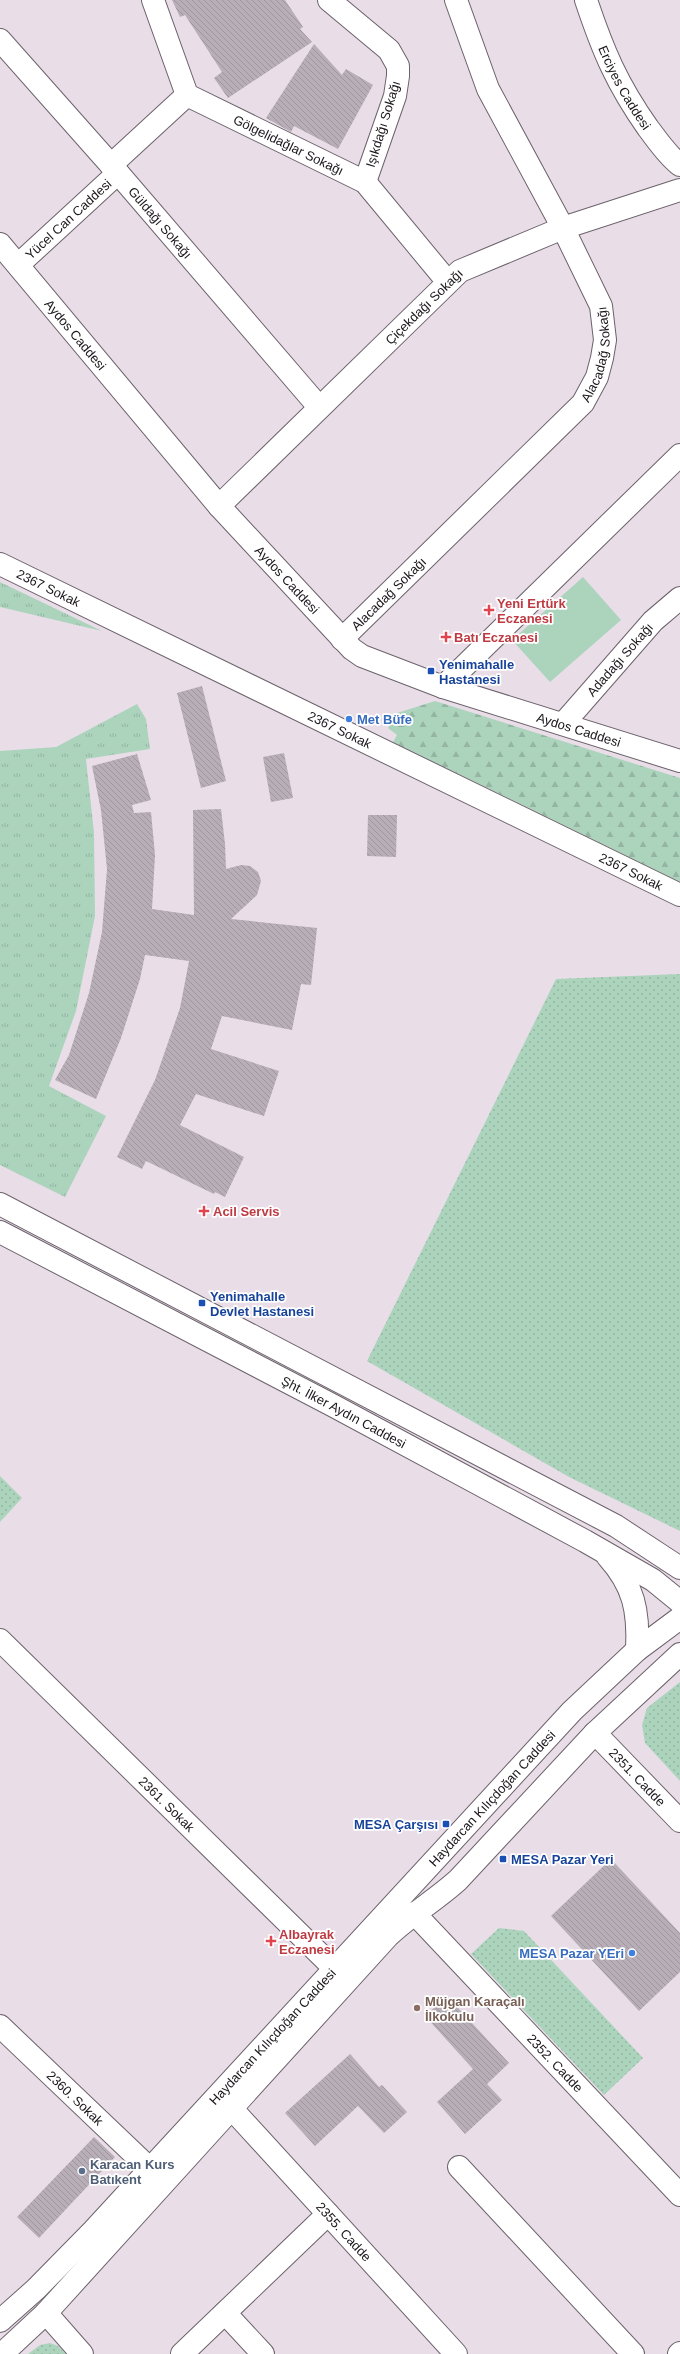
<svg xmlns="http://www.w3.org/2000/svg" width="680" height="2354" font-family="Helvetica,sans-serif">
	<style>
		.grass { fill: url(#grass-tufts) }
		.forest { fill: url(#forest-firs) }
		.park { fill: url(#park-dots) }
		.pitch { fill: #acd4bd }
		.building { fill: url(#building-back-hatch) }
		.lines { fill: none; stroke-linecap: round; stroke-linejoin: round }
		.minor-casing { stroke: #6c626b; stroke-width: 24 }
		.major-casing { stroke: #6c626b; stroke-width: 24 }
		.minor { stroke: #fff; stroke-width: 22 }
		.major { stroke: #fff; stroke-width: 22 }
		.health-dot { fill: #e0444e; stroke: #fff; stroke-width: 1.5 }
		.transit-dot { fill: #1a4fb4; stroke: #fff; stroke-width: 1.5 }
		.shop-dot { fill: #3f7fe0; stroke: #fff; stroke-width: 1.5 }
		.education-dot { fill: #8d6e63; stroke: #fff; stroke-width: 1.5 }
		.service-dot { fill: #5c6f8a; stroke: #fff; stroke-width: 1.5 }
		.labels { text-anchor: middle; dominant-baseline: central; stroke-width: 3.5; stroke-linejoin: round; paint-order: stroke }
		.street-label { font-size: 13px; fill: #1a161a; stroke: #fff }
		.health-label { font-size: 13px; font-weight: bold; fill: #be3a42; stroke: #fff; text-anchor: start }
		.transit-label { font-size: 13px; font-weight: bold; fill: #164399; stroke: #fff; text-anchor: start }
		.shop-label { font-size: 13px; font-weight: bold; fill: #366cbe; stroke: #fff; text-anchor: start }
		.education-label { font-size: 13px; font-weight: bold; fill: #785e54; stroke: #fff; text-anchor: start }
		.service-label { font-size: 13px; font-weight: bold; fill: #4e5e75; stroke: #fff; text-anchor: start }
	</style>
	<defs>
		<pattern id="grass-tufts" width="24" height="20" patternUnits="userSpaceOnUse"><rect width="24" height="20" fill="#acd4bd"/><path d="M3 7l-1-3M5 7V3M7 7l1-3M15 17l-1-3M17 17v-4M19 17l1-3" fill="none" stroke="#93b5a2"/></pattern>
		<pattern id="forest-firs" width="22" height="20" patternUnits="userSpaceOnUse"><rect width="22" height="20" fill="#acd4bd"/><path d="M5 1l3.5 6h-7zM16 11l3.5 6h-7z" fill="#93b5a2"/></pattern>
		<pattern id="park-dots" width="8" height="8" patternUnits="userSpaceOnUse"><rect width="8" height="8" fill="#acd4bd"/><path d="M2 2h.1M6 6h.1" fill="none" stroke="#93b5a2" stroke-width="1.8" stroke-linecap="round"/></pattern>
		<pattern id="building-back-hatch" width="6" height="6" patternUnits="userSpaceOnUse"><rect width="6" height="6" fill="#b8aeb7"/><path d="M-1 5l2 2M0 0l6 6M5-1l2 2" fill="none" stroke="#9e959d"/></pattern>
	</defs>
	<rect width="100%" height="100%" fill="#e9dee8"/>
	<g class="grass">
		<path d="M 0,582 L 102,631 L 0,607 Z"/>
		<path d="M 137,704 L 146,719 L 150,749 L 86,759 L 94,833 L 95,916 L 76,1011 L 49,1086 L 106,1116 L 65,1197 L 0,1165 L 0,751 L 56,747 Z"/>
	</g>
	<path class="forest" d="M 435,701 L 680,778 L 680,882 L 393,742 L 397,735 L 388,728 L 397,713 Z"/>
	<g class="park">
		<path d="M 680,974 L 680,1531 L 569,1477 L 367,1361 L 556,979 Z"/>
		<path d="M 0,1476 L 22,1498 L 0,1522 Z"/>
		<path d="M 680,1682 L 680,1781 L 645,1743 L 642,1725 L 647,1708 Z"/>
		<path d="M 499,1928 L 524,1931 L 643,2058 L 604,2095 L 471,1954 Z"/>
		<path d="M 50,2343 L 58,2346 L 66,2354 L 28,2354 L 40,2345 Z"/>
	</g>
	<path class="pitch" d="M 583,577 L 621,620 L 550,682 L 512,640 Z"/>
	<g class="building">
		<path d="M 172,0 L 285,0 L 303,27 L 300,29 L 312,42 L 228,98 L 214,78 L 222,72 L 185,15 L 180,17 Z"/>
		<path d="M 314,44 L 342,75 L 346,69 L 373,85 L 338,149 L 294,126 L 291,132 L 266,118 Z"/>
		<path d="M 202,686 L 226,781 L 201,788 L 177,693 Z"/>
		<path d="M 284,753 L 293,798 L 271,802 L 263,757 Z"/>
		<path d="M 137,754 L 151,800 L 132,805 L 134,813 L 151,812 L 155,855 L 152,909 L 194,915 L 193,810 L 221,809 L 225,844 L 226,869 L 241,865 L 250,866 L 258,872 L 261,881 L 257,895 L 231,919 L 317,928 L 311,985 L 301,984 L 292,1030 L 222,1016 L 211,1049 L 279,1071 L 264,1116 L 196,1094 L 180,1125 L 244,1157 L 225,1197 L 215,1192 L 214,1194 L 146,1161 L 142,1169 L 117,1157 L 155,1080 L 180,1008 L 189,961 L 145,955 L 140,979 L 121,1038 L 96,1099 L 55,1080 L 69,1055 L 89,993 L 102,932 L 107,869 L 101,810 L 92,766 Z"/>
		<path d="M 368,815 L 397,815 L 396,857 L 367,856 Z"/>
		<path d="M 611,1859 L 680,1933 L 680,1972 L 639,2011 L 551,1916 Z"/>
		<path d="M 447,1996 L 509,2063 L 487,2084 L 502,2100 L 465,2134 L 437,2102 L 473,2069 L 425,2016 Z"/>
		<path d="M 350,2054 L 379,2087 L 382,2085 L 407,2112 L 384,2133 L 358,2106 L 315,2146 L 285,2113 Z"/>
		<path d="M 94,2137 L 115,2157 L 39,2238 L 17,2217 Z"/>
	</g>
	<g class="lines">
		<g class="minor-casing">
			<g id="minor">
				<path id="s1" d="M 153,0 L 187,95 L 365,182 L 447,281"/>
				<path d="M 329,0 L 389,50 L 398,66 L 398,76 L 395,96 L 365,182"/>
				<path id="s2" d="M 586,0 C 603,51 617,84 648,128 C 658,141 667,155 680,165"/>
				<path id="s3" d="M 0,40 L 118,173 L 319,407"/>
				<path d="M 111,165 L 187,95"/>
				<path id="s4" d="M 0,244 L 219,506 L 352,649 L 362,656 L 443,687 L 680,761"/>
				<path id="s5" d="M 18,265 L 118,173"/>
				<path id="s6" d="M 219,506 L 460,271 L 563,228 L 680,190"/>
				<path id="s7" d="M 0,564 L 680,895"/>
				<path id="s8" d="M 342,639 L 583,403 L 597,377 L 602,358 L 605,340 L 601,306 L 563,228 L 488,89 L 456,0"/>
				<path d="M 443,687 L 680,455"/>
				<path id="s9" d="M 563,724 L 653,621 L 680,598"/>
				<path id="s10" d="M 0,1640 L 334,1968"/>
				<path id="s11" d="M 595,1733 L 680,1821"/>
				<path id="s12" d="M 414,1913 L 680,2195"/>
				<path id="s13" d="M 0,2026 L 150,2169"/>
				<path id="s14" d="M 232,2109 L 456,2354"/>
				<path d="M 459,2167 L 633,2354"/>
				<path d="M 46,2313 L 82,2354"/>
				<path d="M 225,2313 L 263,2354"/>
				<path d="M 182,2354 L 328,2214"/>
				<path d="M 679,2354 L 680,2353"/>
			</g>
		</g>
		<g class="major-casing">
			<g id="major">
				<path d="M 0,1204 L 616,1526 L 680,1568"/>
				<path id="s15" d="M 0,1232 L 332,1405 L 585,1541 L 653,1580 L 680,1602"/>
				<path d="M 608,1557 C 634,1586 639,1611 637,1650"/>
				<path id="s16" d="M 0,2321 L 36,2289 L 93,2231 L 572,1711 L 637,1650 L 680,1618"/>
				<path d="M 2,2354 L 46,2313 L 388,1936 C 410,1915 436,1900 458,1880 L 595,1733 L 680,1654"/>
			</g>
		</g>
		<use href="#minor" class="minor"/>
		<use href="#major" class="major"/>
	</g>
	<g class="health-dot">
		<path d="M487 604h4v4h4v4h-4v4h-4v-4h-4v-4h4z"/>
		<path d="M444 631h4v4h4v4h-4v4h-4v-4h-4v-4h4z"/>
		<path d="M202 1205h4v4h4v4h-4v4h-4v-4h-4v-4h4z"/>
		<path d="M269 1935h4v4h4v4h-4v4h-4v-4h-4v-4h4z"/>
	</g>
	<g class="transit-dot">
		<rect x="427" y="667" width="8" height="8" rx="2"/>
		<rect x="198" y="1299" width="8" height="8" rx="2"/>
		<rect x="442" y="1820" width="8" height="8" rx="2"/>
		<rect x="499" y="1855" width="8" height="8" rx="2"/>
	</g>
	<g class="shop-dot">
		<circle cx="349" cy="719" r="4"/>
		<circle cx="632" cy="1953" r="4"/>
	</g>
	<circle class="education-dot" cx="417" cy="2008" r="4"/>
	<circle class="service-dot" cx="82" cy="2171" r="4"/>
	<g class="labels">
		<g class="street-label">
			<text stroke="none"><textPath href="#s2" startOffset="96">Erciyes Caddesi</textPath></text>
			<text transform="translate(383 124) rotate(-73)">Işıkdağı Sokağı</text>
			<text stroke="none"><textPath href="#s1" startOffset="214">Gölgelidağlar Sokağı</textPath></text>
			<text stroke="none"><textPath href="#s5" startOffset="68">Yücel Can Caddesi</textPath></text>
			<text stroke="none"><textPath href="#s3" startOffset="243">Güldağı Sokağı</textPath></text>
			<text stroke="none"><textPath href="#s6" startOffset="286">Çiçekdağı Sokağı</textPath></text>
			<text stroke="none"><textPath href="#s4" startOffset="118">Aydos Caddesi</textPath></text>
			<text stroke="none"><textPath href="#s8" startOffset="389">Alacadağ Sokağı</textPath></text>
			<text stroke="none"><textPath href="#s4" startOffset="442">Aydos Caddesi</textPath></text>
			<text stroke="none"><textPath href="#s7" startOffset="54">2367 Sokak</textPath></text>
			<text stroke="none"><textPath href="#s8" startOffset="65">Alacadağ Sokağı</textPath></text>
			<text stroke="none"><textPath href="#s9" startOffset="86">Adadağı Sokağı</textPath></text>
			<text stroke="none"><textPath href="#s7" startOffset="378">2367 Sokak</textPath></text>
			<text stroke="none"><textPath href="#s4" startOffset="778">Aydos Caddesi</textPath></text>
			<text stroke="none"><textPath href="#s7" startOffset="702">2367 Sokak</textPath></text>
			<text stroke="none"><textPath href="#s15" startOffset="388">Şht. İlker Aydın Caddesi</textPath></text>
			<text stroke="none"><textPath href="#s11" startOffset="61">2351. Cadde</textPath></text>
			<text stroke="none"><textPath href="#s16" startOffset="718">Haydarcan Kılıçdoğan Caddesi</textPath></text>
			<text stroke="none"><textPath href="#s10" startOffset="234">2361. Sokak</textPath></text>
			<text stroke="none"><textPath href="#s16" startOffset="394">Haydarcan Kılıçdoğan Caddesi</textPath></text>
			<text stroke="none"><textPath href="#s12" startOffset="206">2352. Cadde</textPath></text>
			<text stroke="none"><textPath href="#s13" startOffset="104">2360. Sokak</textPath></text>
			<text stroke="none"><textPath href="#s14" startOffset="166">2355. Cadde</textPath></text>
		</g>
		<g class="health-label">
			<text x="497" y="603">Yeni Ertürk<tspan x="497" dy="15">Eczanesi</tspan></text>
			<text x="454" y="637">Batı Eczanesi</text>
			<text x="213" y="1211">Acil Servis</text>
			<text x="279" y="1934">Albayrak<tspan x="279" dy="15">Eczanesi</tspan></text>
		</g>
		<g class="transit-label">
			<text x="439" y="664">Yenimahalle<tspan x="439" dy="15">Hastanesi</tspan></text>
			<text x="210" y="1296">Yenimahalle<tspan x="210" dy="15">Devlet Hastanesi</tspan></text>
			<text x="438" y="1824" text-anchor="end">MESA Çarşısı</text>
			<text x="511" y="1859">MESA Pazar Yeri</text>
		</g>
		<g class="shop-label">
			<text x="357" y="719">Met Büfe</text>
			<text x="624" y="1953" text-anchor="end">MESA Pazar YEri</text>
		</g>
		<g class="education-label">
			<text x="425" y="2001">Müjgan Karaçalı<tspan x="425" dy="15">İlkokulu</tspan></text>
		</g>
		<g class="service-label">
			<text x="90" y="2164">Karacan Kurs<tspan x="90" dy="15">Batıkent</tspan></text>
		</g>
	</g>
</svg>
